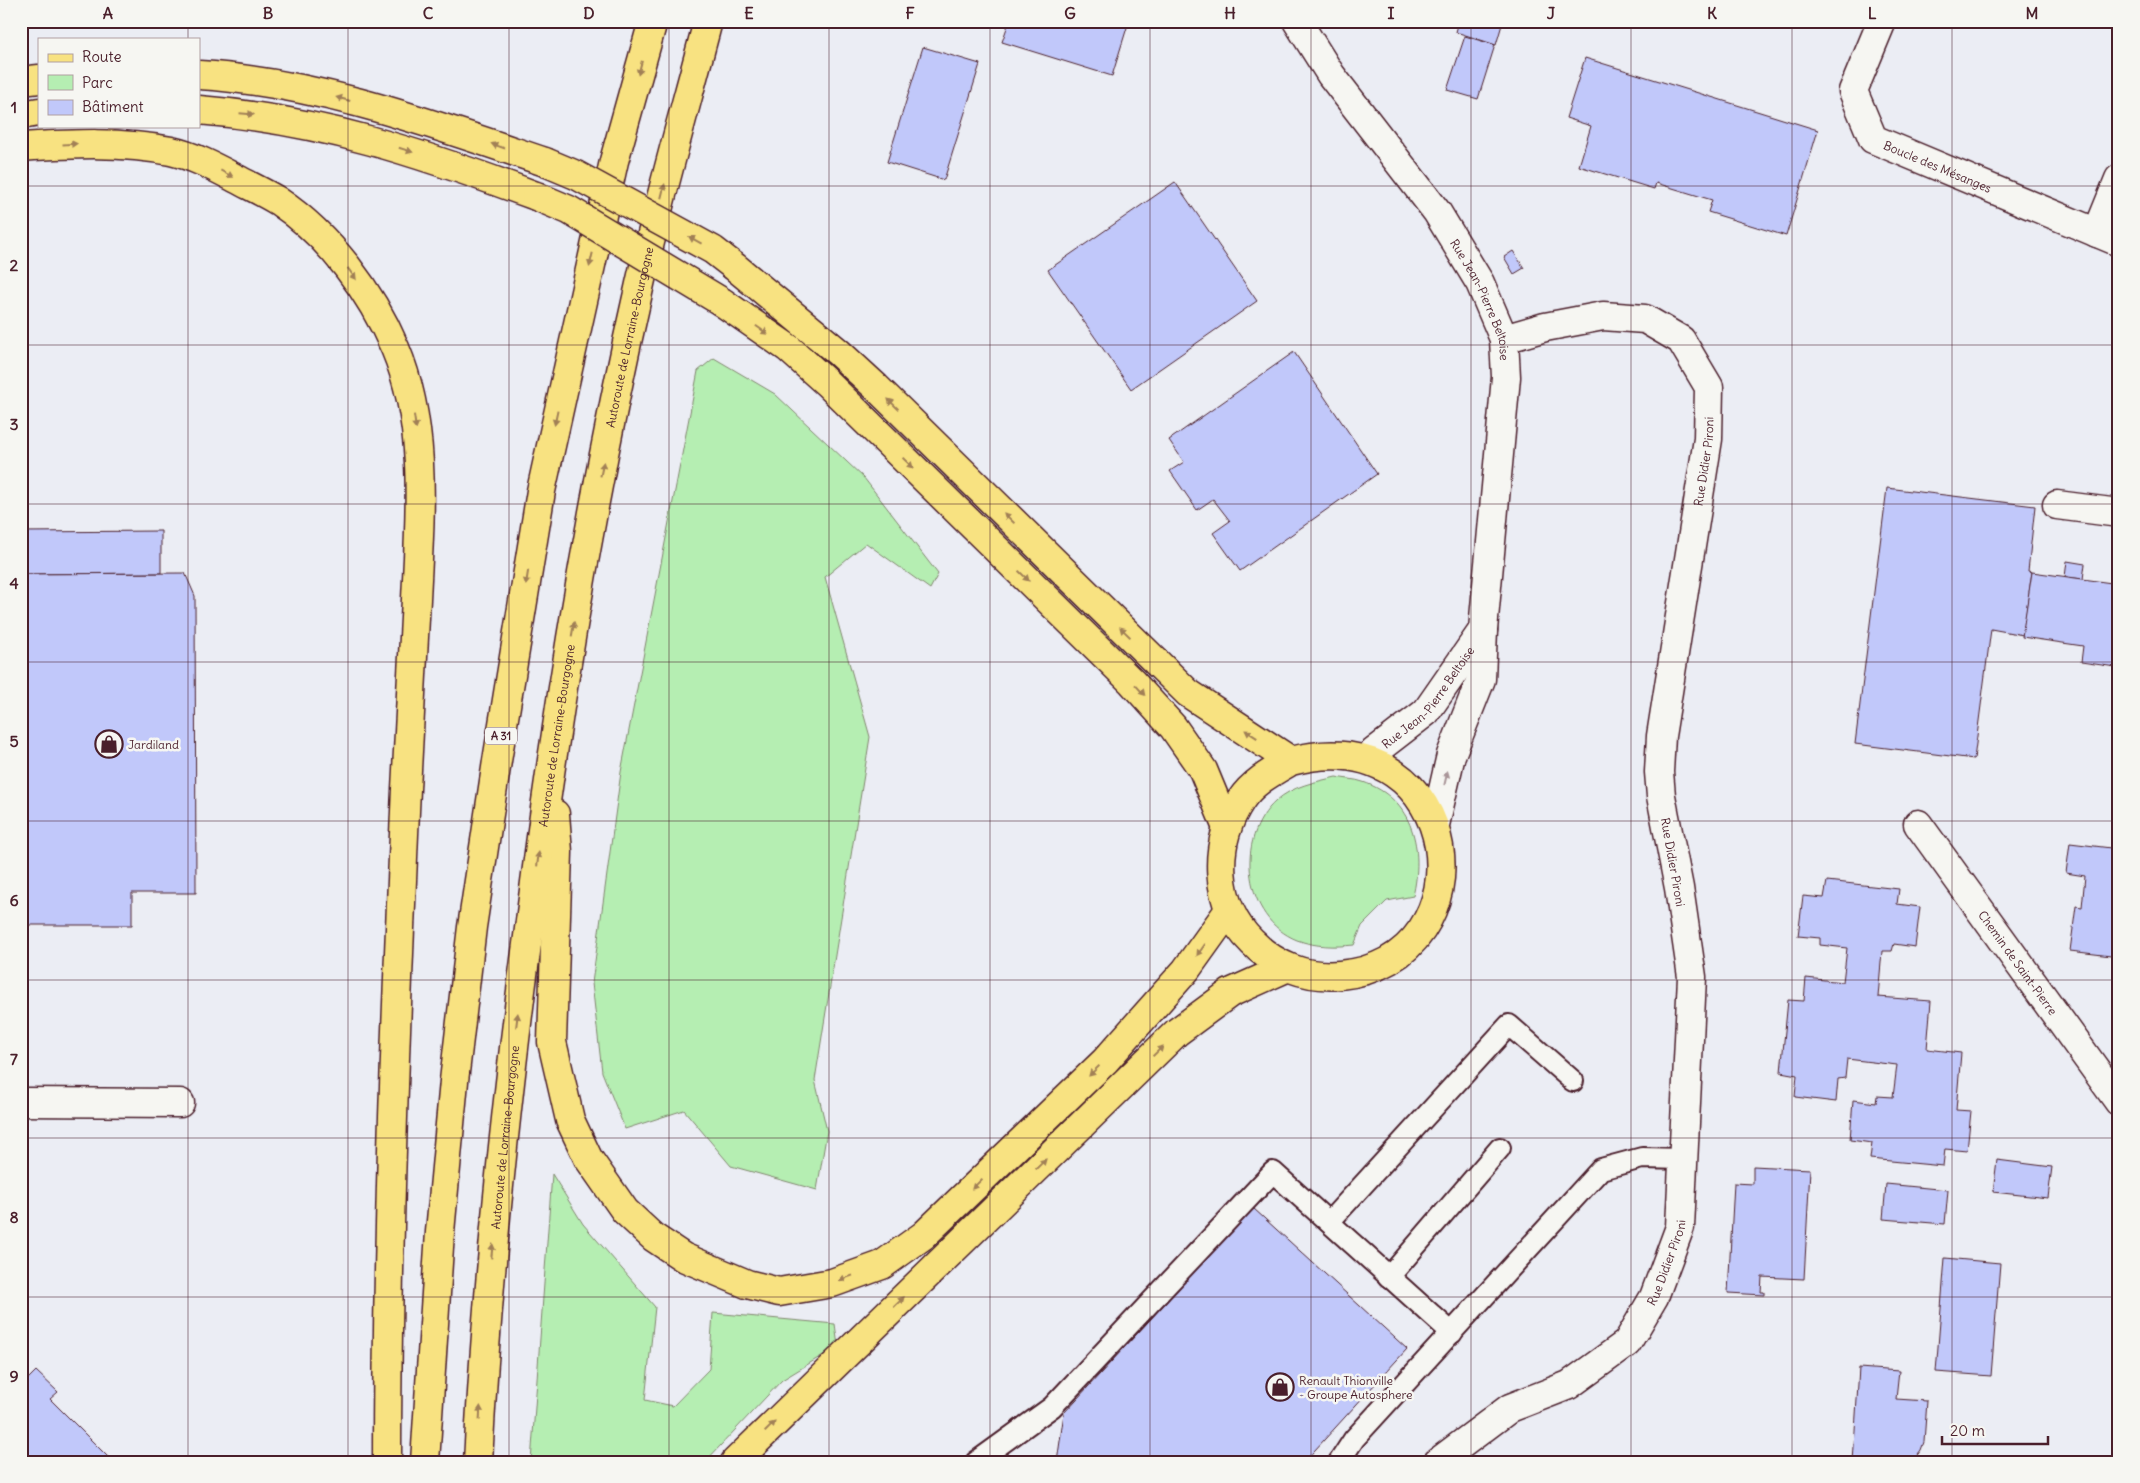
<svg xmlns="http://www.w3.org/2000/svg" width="2140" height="1483" font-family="Delius,sans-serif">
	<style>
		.green { fill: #b5eeb2; stroke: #80866e }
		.building { fill: #c1c8fa; stroke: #4a1f2b }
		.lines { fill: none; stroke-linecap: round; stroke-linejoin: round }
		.service-casing { stroke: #4a1f2b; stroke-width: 24 }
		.minor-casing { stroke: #4a1f2b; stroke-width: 31 }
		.primary-casing { stroke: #4a1f2b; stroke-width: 31 }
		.motorway-casing { stroke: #4a1f2b; stroke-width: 31 }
		.service { stroke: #f6f6f2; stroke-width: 20 }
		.minor { stroke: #f6f6f2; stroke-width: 28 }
		.primary { stroke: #f8e281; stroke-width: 28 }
		.motorway { stroke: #f8e281; stroke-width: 28 }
		.primary-bridge-casing { stroke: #4a1f2b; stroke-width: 31; stroke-linecap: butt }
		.primary-bridge { stroke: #f8e281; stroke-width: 28 }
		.oneway { fill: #a18056 }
		.oneway2 { fill: #a99598 }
		.grid { fill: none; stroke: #4a1f2b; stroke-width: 1; stroke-opacity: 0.55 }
		.labels { text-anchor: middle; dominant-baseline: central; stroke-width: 5; stroke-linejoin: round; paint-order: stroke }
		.shield { fill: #f6f6f2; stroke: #7e6067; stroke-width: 1 }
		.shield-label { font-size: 11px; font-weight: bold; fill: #4a1f2b }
		.street-label { font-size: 12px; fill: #4a1f2b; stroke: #f6f6f2 }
		.poi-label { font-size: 12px; fill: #4a1f2b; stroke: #f6f6f2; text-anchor: start }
		.neatline { fill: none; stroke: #4a1f2b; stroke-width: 2 }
		.grid-label { font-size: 16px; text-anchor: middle; font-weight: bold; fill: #4a1f2b }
	</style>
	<rect width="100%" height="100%" fill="#ebedf4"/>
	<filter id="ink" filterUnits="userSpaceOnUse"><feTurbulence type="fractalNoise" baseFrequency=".02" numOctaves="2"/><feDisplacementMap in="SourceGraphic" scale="10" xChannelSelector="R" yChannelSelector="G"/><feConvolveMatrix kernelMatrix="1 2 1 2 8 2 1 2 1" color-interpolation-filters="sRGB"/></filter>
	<g filter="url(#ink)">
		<g class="green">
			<path d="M 714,358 L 775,394 L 864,478 L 938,574 L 930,589 L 866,543 L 825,577 L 870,737 L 815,1080 L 827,1131 L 817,1190 L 731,1166 L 684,1110 L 625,1129 L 602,1072 L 592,983 L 621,772 L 698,371 Z"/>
			<path d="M 1336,777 C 1345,779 1355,779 1363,782 C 1414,799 1424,850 1413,896 L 1387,901 L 1362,926 L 1354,945 C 1334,947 1316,947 1297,940 C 1244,919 1234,838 1276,801 C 1292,786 1315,782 1336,777 Z"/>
			<path d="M 552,1174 L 583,1224 L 655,1307 L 645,1400 L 673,1406 L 709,1369 L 713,1313 L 835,1324 L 838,1346 L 782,1380 L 705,1462 L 531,1462 Z"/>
		</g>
		<g class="building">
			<path d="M 1006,21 L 1129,21 L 1112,76 L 1002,42 L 1009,22 Z"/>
			<path d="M 1459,21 L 1467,23 L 1468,21 L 1503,21 L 1496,45 L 1456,32 Z"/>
			<path d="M 1465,36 L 1495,45 L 1478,99 L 1447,90 Z"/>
			<path d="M 923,47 L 980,64 L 944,180 L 887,162 Z"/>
			<path d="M 1585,58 L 1818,130 L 1786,236 L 1708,212 L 1712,200 L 1656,183 L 1654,189 L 1579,166 L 1591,126 L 1566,118 Z"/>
			<path d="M 1175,182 L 1257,301 L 1131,389 L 1048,270 Z"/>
			<path d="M 1513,251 L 1524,268 L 1514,274 L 1504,257 Z"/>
			<path d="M 1294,352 L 1377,474 L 1240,571 L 1213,533 L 1230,521 L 1213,499 L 1197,510 L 1170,471 L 1184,462 L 1169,440 Z"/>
			<path d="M 1887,488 L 2035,506 L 2028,571 L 2032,572 L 2023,635 L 1991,629 L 1974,759 L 1855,744 Z"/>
			<path d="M 161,531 L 161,573 L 21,574 L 21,532 Z"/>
			<path d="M 2067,561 L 2085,564 L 2083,579 L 2065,577 Z"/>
			<path d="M 2032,572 L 2119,584 L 2119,650 L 2116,667 L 2081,662 L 2083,646 L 2022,637 Z"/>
			<path d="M 185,573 L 195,596 L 196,893 L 132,893 L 132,925 L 21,925 L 21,574 Z"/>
			<path d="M 2070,843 L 2119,849 L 2119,957 L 2070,951 L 2076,906 L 2082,907 L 2085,876 L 2066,873 Z"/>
			<path d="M 1827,881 L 1899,889 L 1897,904 L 1920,907 L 1915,947 L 1894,944 L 1892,951 L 1882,951 L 1878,997 L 1931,1001 L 1927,1049 L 1961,1053 L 1956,1110 L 1971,1111 L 1967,1151 L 1945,1149 L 1943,1166 L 1870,1159 L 1872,1143 L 1850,1140 L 1853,1100 L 1876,1103 L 1877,1096 L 1893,1097 L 1897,1065 L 1847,1059 L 1845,1078 L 1838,1079 L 1836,1102 L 1795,1097 L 1797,1075 L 1781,1072 L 1788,1000 L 1804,1001 L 1806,978 L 1843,982 L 1847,948 L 1820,945 L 1820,938 L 1798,936 L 1803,896 L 1824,898 Z"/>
			<path d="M 1997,1160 L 2052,1167 L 2048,1198 L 1993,1192 Z"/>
			<path d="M 1753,1166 L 1810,1169 L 1804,1279 L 1762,1277 L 1761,1292 L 1764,1292 L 1764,1295 L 1728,1293 L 1734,1183 L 1753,1184 Z"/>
			<path d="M 1886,1184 L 1948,1190 L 1945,1224 L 1883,1219 Z"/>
			<path d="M 1253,1208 L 1407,1349 L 1304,1462 L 1057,1462 L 1064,1413 Z"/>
			<path d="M 1945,1258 L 2000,1263 L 1991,1376 L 1936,1372 Z"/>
			<path d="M 1859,1368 L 1899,1371 L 1896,1399 L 1927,1401 L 1924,1442 L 1921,1450 L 1912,1462 L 1853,1462 Z"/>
			<path d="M 36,1371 L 58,1392 L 50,1399 L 113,1462 L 21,1462 L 21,1386 Z"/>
			<path d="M 1022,1457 L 1052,1462 L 1021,1462 Z"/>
			<path d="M 1620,1458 L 1675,1462 L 1620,1462 Z"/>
		</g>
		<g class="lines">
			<g class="service-casing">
				<g id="service">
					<path d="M 1329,1222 L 1509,1025 L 1573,1081"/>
					<path d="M 1389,1277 L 1500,1148"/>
					<path d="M 976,1462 L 1052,1407 L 1273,1172 L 1452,1333"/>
					<path d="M 1339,1462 L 1354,1439 L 1601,1169 L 1642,1158 L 1683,1159"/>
				</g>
			</g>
			<g class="minor-casing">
				<g id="minor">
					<path id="s1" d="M 1297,21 L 1331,75 L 1437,212 L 1480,283 L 1504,339 L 1506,377 L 1483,630 L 1481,679 L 1451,755 L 1435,825"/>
					<path id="s2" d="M 1882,21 L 1853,91 L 1873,139 L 2119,242"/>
					<path d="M 2097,233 L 2119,179"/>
					<path d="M 2057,505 L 2119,513"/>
					<path id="s3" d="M 1365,759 L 1426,712 L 1483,630"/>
					<path id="s4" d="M 1918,824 L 2119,1102"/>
					<path d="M 21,1102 L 180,1103"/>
					<path id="s5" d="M 1438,1462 L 1510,1408 L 1569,1385 L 1627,1343 L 1654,1297 L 1680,1227 L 1692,977 L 1679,888 L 1661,796 L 1659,772 L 1661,736 L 1708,439 L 1709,387 L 1681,340 L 1645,319 L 1603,316 L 1545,327 L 1504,339"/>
				</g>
			</g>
			<g class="primary-casing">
				<g id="primary">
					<path d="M 199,75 C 318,82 432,124 545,162"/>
					<path d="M 21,81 L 39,79"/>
					<path d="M 199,110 C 322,120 421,153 536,196"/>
					<path d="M 21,115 L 39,112"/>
					<path d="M 735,267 L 838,352 L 876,387 L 1188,693 L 1291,761 C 1466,716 1494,961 1340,975 C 1306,978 1275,966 1252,942 C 1214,905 1212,844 1241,800 C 1253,782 1272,772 1291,761"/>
					<path d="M 722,302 L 788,348 L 827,383 L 1132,682 L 1173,727 L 1203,770 L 1227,828"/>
				</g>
			</g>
			<g class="motorway-casing">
				<g id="motorway">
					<path d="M 21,147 C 72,144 121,141 171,151 C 194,156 216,168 237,179 C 250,186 265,193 278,201 C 330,236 371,292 395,348 C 428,426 420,516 416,599 C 413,662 409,725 406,789 C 396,1013 387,1237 387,1462"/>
					<path d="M 555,814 L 558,852 L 552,1042 L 570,1120 L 588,1158 L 625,1211 L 653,1237 L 683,1257 L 747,1284 L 779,1292 L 832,1283 L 882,1265 L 924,1235 L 1105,1061 L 1186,970 L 1229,910"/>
					<path d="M 425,1462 L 440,1232 L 454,1081 L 472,927 L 497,761 L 541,491 L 614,161 L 653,21"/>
					<path id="s6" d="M 478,1462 C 487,1281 506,1101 530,921 C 557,707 592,494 640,284 C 660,196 685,109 708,21"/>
					<path d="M 735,1462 L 1177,1032 L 1230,993 L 1286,968"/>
				</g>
			</g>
			<use href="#service" class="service"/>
			<use href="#minor" class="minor"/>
			<use href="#primary" class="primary"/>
			<use href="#motorway" class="motorway"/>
			<g class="primary-bridge-casing">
				<g id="primary-bridge">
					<path d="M 545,162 L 576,175 L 713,250 L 735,267"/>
					<path d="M 536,196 L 569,210 L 722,302"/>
				</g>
			</g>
			<use href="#primary-bridge" class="primary-bridge"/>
		</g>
		<defs><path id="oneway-solid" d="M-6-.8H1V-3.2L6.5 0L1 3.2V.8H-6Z" transform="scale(1.25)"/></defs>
		<g class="oneway">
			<use href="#oneway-solid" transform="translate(640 68) rotate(105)"/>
			<use href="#oneway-solid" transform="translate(343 99) rotate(-165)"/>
			<use href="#oneway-solid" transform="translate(247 114) rotate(5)"/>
			<use href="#oneway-solid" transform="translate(70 144) rotate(-4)"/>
			<use href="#oneway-solid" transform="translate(498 146) rotate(-161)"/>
			<use href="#oneway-solid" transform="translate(406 150) rotate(17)"/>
			<use href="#oneway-solid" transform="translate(227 174) rotate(28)"/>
			<use href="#oneway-solid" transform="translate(663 191) rotate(-76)"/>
			<use href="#oneway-solid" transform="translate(695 240) rotate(-151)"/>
			<use href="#oneway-solid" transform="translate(591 260) rotate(103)"/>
			<use href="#oneway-solid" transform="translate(352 274) rotate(54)"/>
			<use href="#oneway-solid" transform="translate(762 330) rotate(35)"/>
			<use href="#oneway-solid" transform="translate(893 404) rotate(-136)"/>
			<use href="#oneway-solid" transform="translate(556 418) rotate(102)"/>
			<use href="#oneway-solid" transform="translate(415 422) rotate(82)"/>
			<use href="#oneway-solid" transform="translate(908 463) rotate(44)"/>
			<use href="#oneway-solid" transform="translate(602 469) rotate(-78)"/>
			<use href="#oneway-solid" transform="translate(1009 518) rotate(-136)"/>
			<use href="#oneway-solid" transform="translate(1024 576) rotate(44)"/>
			<use href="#oneway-solid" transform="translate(527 578) rotate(99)"/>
			<use href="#oneway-solid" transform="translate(573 629) rotate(-80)"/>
			<use href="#oneway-solid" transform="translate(1125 632) rotate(-136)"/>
			<use href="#oneway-solid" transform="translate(1140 690) rotate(48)"/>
			<use href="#oneway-solid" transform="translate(1251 734) rotate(-147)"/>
			<use href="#oneway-solid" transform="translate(538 859) rotate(-83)"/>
			<use href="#oneway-solid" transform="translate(1201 950) rotate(125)"/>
			<use href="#oneway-solid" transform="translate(517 1020) rotate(-83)"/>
			<use href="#oneway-solid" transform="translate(1158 1051) rotate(-44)"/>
			<use href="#oneway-solid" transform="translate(1094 1071) rotate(136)"/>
			<use href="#oneway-solid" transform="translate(1041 1164) rotate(-44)"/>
			<use href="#oneway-solid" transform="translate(977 1184) rotate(136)"/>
			<use href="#oneway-solid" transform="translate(492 1251) rotate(-84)"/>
			<use href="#oneway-solid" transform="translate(846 1278) rotate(160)"/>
			<use href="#oneway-solid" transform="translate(899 1302) rotate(-44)"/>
			<use href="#oneway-solid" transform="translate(480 1413) rotate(-87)"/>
			<use href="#oneway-solid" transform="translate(770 1427) rotate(-45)"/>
		</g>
		<use class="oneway2" href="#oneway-solid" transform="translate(1446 778) rotate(-77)"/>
	</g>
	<path class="grid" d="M 188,21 L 188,39M 348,21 L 348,1462M 509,21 L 509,1462M 669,21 L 669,1462M 829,21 L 829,1462M 990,21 L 990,1462M 1150,21 L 1150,1462M 1311,21 L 1311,1462M 1471,21 L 1471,1462M 1631,21 L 1631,1462M 1792,21 L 1792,1462M 1952,21 L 1952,1462M 188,126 L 188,1462M 21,186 L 2119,186M 21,345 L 2119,345M 21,504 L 2119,504M 21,662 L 2119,662M 21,821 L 2119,821M 21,980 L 2119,980M 21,1138 L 2119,1138M 21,1297 L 2119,1297"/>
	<defs>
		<g id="shop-ring" transform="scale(1.4375)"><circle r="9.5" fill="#f6f6f2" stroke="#4a1f2b" stroke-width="1.5"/><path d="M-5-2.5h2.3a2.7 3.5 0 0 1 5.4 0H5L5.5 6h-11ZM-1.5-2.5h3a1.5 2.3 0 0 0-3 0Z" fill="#4a1f2b"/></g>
	</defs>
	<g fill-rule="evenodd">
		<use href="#shop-ring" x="109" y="744"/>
		<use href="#shop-ring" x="1280" y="1387"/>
	</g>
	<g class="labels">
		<rect class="shield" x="485" y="727.5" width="32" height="17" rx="4"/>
		<g class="shield-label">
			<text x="501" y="736">A 31</text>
		</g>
		<g class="street-label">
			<text stroke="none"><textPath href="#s2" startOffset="198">Boucle des Mésanges</textPath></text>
			<text stroke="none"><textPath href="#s1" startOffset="336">Rue Jean-Pierre Beltoise</textPath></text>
			<text stroke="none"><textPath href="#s6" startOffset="1136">Autoroute de Lorraine-Bourgogne</textPath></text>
			<text stroke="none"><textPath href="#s5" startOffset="1125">Rue Didier Pironi</textPath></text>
			<text stroke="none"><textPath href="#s3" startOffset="89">Rue Jean-Pierre Beltoise</textPath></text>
			<text stroke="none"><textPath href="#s6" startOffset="731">Autoroute de Lorraine-Bourgogne</textPath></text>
			<text transform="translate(1673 862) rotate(80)">Rue Didier Pironi</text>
			<text stroke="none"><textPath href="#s4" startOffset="171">Chemin de Saint-Pierre</textPath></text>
			<text stroke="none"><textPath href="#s6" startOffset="326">Autoroute de Lorraine-Bourgogne</textPath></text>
			<text stroke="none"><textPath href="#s5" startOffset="315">Rue Didier Pironi</textPath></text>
		</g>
		<g class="poi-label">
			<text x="128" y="744">Jardiland</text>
			<text x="1299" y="1380">Renault Thionville<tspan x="1299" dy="14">- Groupe Autosphere</tspan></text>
		</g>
	</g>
	<rect width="2140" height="1483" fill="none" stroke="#f6f6f2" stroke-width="55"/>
	<rect x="38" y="38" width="162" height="90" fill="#f6f6f2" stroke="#b1a0a2"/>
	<rect x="48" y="54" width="25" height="8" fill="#f8e281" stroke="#b1a0a2"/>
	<text x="82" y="62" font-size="15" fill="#4a1f2b">Route</text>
	<rect x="48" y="75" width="25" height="15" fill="#b5eeb2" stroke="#b1a0a2"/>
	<text x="82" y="88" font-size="15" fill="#4a1f2b">Parc</text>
	<rect x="48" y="100" width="25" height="15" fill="#c1c8fa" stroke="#b1a0a2"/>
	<text x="82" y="112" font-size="15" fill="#4a1f2b">Bâtiment</text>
	<path d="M1942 1436v8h106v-8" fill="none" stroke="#4a1f2b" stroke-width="2.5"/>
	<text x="1950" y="1436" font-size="15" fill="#4a1f2b" stroke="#f6f6f2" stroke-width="4" paint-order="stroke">20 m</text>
	<rect x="28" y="28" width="2084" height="1428" class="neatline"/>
	<g class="grid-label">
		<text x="108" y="19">A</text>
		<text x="268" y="19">B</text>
		<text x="428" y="19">C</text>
		<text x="589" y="19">D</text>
		<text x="749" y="19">E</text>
		<text x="910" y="19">F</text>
		<text x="1070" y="19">G</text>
		<text x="1230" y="19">H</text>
		<text x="1391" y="19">I</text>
		<text x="1551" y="19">J</text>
		<text x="1712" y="19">K</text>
		<text x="1872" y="19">L</text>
		<text x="2032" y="19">M</text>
		<text x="14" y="113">1</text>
		<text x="14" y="271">2</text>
		<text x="14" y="430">3</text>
		<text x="14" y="589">4</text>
		<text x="14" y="747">5</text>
		<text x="14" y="906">6</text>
		<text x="14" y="1065">7</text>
		<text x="14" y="1223">8</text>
		<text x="14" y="1382">9</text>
	</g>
</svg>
